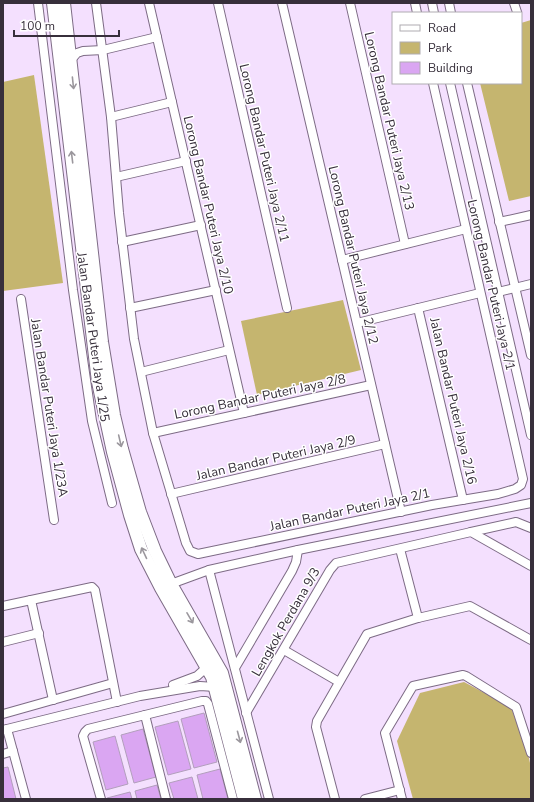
<svg xmlns="http://www.w3.org/2000/svg" width="534" height="802" font-family="'Nunito Sans',sans-serif">
	<style>
		.green { fill: #c5b56f }
		.building { fill: #daa6f2; stroke: #b29fbc }
		.lines { fill: none; stroke-linecap: round; stroke-linejoin: round }
		.street-casing { stroke: #7d6b85; stroke-width: 10 }
		.secondary-casing { stroke: #7d6b85; stroke-width: 14 }
		.street { stroke: #fff; stroke-width: 8 }
		.secondary { stroke: #fff; stroke-width: 12 }
		.oneway { stroke: #9b979d }
		.labels { text-anchor: middle; dominant-baseline: central; stroke-width: 3; stroke-linejoin: round; paint-order: stroke }
		.street-label { font-size: 13px; fill: #372f3b; stroke: #fff }
	</style>
	<rect width="100%" height="100%" fill="#f4e0fe"/>
	<g class="green">
		<path d="M 531,20 L 531,196 L 509,201 L 480,83 L 521,83 L 521,23 Z"/>
		<path d="M 34,75 L 63,283 L 3,291 L 3,82 Z"/>
		<path d="M 343,300 L 361,370 L 257,395 L 241,321 Z"/>
		<path d="M 464,682 L 511,707 L 529,758 L 531,768 L 531,799 L 413,799 L 397,741 L 420,693 Z"/>
	</g>
	<g class="building">
		<path d="M 204,713 L 217,762 L 194,768 L 181,719 Z"/>
		<path d="M 178,721 L 191,769 L 168,775 L 155,727 Z"/>
		<path d="M 143,729 L 156,777 L 134,783 L 121,735 Z"/>
		<path d="M 115,736 L 128,784 L 106,790 L 93,742 Z"/>
		<path d="M 8,767 L 16,799 L 3,799 L 3,768 Z"/>
		<path d="M 220,769 L 228,799 L 203,799 L 197,775 Z"/>
		<path d="M 192,777 L 198,799 L 174,799 L 169,783 Z"/>
		<path d="M 157,785 L 161,799 L 137,799 L 135,791 Z"/>
		<path d="M 130,792 L 132,799 L 108,799 L 107,798 Z"/>
	</g>
	<g class="lines">
		<g class="street-casing">
			<g id="street">
				<path d="M 38,3 L 73,290 L 92,421 L 112,503"/>
				<path d="M 96,3 L 111,117 L 119,213 L 134,339 L 153,433 L 186,543 L 190,551 L 198,554 L 432,505 L 498,494 L 515,489 L 521,485 L 523,479 L 433,83"/>
				<path d="M 149,3 L 244,413"/>
				<path d="M 218,3 L 287,308"/>
				<path d="M 282,3 L 401,512"/>
				<path d="M 350,3 L 405,244"/>
				<path d="M 415,3 L 417,13"/>
				<path d="M 432,3 L 434,13"/>
				<path d="M 449,3 L 451,13"/>
				<path d="M 514,3 L 517,12"/>
				<path d="M 70,61 L 77,53 L 83,51 L 103,50 L 157,37"/>
				<path d="M 450,83 L 531,435"/>
				<path d="M 467,83 L 531,355"/>
				<path d="M 111,117 L 172,102"/>
				<path d="M 116,177 L 186,161"/>
				<path d="M 499,222 L 531,215"/>
				<path d="M 122,242 L 201,225"/>
				<path d="M 342,260 L 466,229"/>
				<path d="M 498,292 L 531,284"/>
				<path d="M 21,299 L 54,520"/>
				<path d="M 130,308 L 216,290"/>
				<path d="M 418,308 L 463,500"/>
				<path d="M 357,323 L 480,293"/>
				<path d="M 141,372 L 229,350"/>
				<path d="M 153,433 L 371,385"/>
				<path d="M 171,494 L 385,444"/>
				<path d="M 471,532 L 516,522 L 531,528"/>
				<path d="M 400,549 L 418,618"/>
				<path d="M 209,570 L 269,799"/>
				<path d="M 168,585 L 209,570 L 298,550 L 531,503"/>
				<path d="M 31,600 L 53,700"/>
				<path d="M 3,606 L 92,587 L 95,590 L 117,702"/>
				<path d="M 3,642 L 39,633"/>
				<path d="M 284,650 L 339,682"/>
				<path d="M 235,668 L 292,571 L 296,562 L 298,550"/>
				<path d="M 173,685 L 197,676 L 207,667"/>
				<path d="M 246,713 L 330,570 L 336,563 L 471,532 L 531,566"/>
				<path d="M 3,714 L 113,683"/>
				<path d="M 145,715 L 166,799"/>
				<path d="M 7,729 L 26,799"/>
				<path d="M 3,730 L 140,696 L 200,686 L 215,687"/>
				<path d="M 3,754 L 13,751"/>
				<path d="M 101,799 L 83,736 L 85,732 L 88,729 L 202,701 L 206,701 L 208,704 L 233,799"/>
				<path d="M 335,799 L 316,727 L 317,721 L 367,634 L 418,618 L 470,606 L 531,640"/>
				<path d="M 365,799 L 400,790"/>
				<path d="M 402,799 L 385,733 L 413,686 L 463,675 L 466,676 L 516,707 L 531,753"/>
			</g>
		</g>
		<g class="secondary-casing">
			<g id="secondary">
				<path d="M 53,3 L 98,382 L 113,452 L 130,515 L 141,549 L 161,588 L 212,677 L 244,799"/>
				<path d="M 64,3 L 102,342 L 114,415 L 122,449 L 140,512 L 155,551 L 171,584 L 222,673 L 255,799"/>
			</g>
		</g>
		<use href="#street" class="street"/>
		<use href="#secondary" class="secondary"/>
	</g>
	<defs><path id="oneway-shaft" d="M-6 0H5M1.5-3L5.5 0L1.5 3" fill="none" stroke-width="1.6" stroke-linecap="round" stroke-linejoin="round"/></defs>
	<g class="oneway">
		<use href="#oneway-shaft" transform="translate(73 83) rotate(84)"/>
		<use href="#oneway-shaft" transform="translate(72 157) rotate(-97)"/>
		<use href="#oneway-shaft" transform="translate(120 441) rotate(77)"/>
		<use href="#oneway-shaft" transform="translate(144 553) rotate(-115)"/>
		<use href="#oneway-shaft" transform="translate(190 618) rotate(60)"/>
		<use href="#oneway-shaft" transform="translate(239 737) rotate(75)"/>
	</g>
	<g class="labels">
		<g class="street-label">
			<text transform="translate(389 121) rotate(77)">Lorong Bandar Puteri Jaya 2/13</text>
			<text transform="translate(264 153) rotate(77)">Lorong Bandar Puteri Jaya 2/11</text>
			<text transform="translate(208 205) rotate(77)">Lorong Bandar Puteri Jaya 2/10</text>
			<text transform="translate(353 255) rotate(77)">Lorong Bandar Puteri Jaya 2/12</text>
			<text transform="translate(491 285) rotate(77)">Lorong Bandar Puteri Jaya 2/1</text>
			<text transform="translate(93 337) rotate(82)">Jalan Bandar Puteri Jaya 1/25</text>
			<text transform="translate(260 397) rotate(-12)">Lorong Bandar Puteri Jaya 2/8</text>
			<text transform="translate(453 401) rotate(77)">Jalan Bandar Puteri Jaya 2/16</text>
			<text transform="translate(49 408) rotate(81)">Jalan Bandar Puteri Jaya 1/23A</text>
			<text transform="translate(276 458) rotate(-13)">Jalan Bandar Puteri Jaya 2/9</text>
			<text transform="translate(350 510) rotate(-12)">Jalan Bandar Puteri Jaya 2/1</text>
			<text transform="translate(286 622) rotate(-60)">Lengkok Perdana 9/3</text>
		</g>
	</g>
	<rect width="534" height="802" fill="none" stroke="#372f3b" stroke-width="8"/>
	<rect x="392" y="12" width="130" height="72" fill="#ffffff" stroke="#afacb1"/>
	<rect x="400" y="25" width="20" height="6" fill="#ffffff" stroke="#afacb1"/>
	<text x="428" y="32" font-size="12" fill="#372f3b">Road</text>
	<rect x="400" y="42" width="20" height="12" fill="#c5b56f" stroke="#afacb1"/>
	<text x="428" y="52" font-size="12" fill="#372f3b">Park</text>
	<rect x="400" y="62" width="20" height="12" fill="#daa6f2" stroke="#afacb1"/>
	<text x="428" y="72" font-size="12" fill="#372f3b">Building</text>
	<path d="M14 30v6h105v-6" fill="none" stroke="#372f3b" stroke-width="2"/>
	<text x="20" y="30" font-size="12" fill="#372f3b" stroke="#ffffff" stroke-width="3" paint-order="stroke">100 m</text>
</svg>
